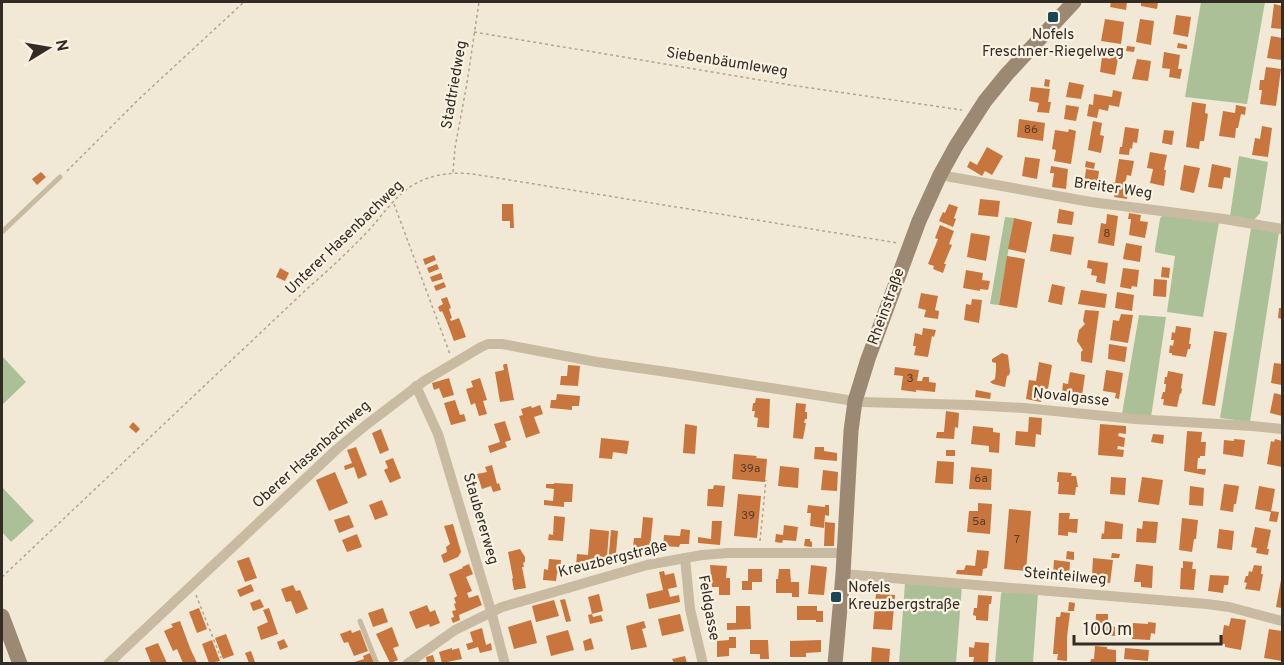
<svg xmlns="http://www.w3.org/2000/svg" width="1284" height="665" font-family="Overpass,sans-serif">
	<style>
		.green { fill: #abc096 }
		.building { fill: #c8763d }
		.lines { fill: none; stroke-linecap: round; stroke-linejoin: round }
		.path { stroke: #b4a48d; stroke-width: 1.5; stroke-dasharray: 3 3; stroke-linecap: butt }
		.lane { stroke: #c9baa2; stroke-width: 5 }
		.street { stroke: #c9baa2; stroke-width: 10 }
		.secondary { stroke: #9c8974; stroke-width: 15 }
		.poi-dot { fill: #1a4755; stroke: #f9f2e2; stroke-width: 2 }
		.labels { text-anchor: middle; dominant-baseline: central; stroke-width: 4.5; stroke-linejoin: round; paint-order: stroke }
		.number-label { font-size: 12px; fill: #583e2b }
		.poi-label { font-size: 15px; fill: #332c25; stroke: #f9f2e2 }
		.street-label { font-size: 15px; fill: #332c25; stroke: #f9f2e2 }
	</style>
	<rect width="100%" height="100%" fill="#f1e9d6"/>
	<g class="green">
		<path d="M 1201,2 L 1265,2 L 1247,104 L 1185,97 Z"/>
		<path d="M 1239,156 L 1268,162 L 1260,213 L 1254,220 L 1230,216 Z"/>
		<path d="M 1163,214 L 1219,222 L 1203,317 L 1167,312 L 1175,256 L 1158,253 L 1155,252 L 1155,249 L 1160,219 Z"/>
		<path d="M 1005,217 L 1014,218 L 999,305 L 990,304 Z"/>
		<path d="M 1251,228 L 1279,232 L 1250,422 L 1220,418 Z"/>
		<path d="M 1139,315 L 1166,317 L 1151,417 L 1122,414 Z"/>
		<path d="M 2,356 L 26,382 L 2,405 Z"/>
		<path d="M 2,487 L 34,521 L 11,542 L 2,532 Z"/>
		<path d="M 905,583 L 962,586 L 956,663 L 899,664 Z"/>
		<path d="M 1002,592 L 1038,593 L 1033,663 L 995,664 L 1001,594 Z"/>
	</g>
	<g class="building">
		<path d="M 1111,2 L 1127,2 L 1126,10 L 1110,7 Z"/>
		<path d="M 1141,2 L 1158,2 L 1157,9 L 1141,6 Z"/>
		<path d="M 1274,4 L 1282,6 L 1282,29 L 1271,28 Z"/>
		<path d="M 1176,15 L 1191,17 L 1188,37 L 1173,34 Z"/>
		<path d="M 1105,19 L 1124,22 L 1121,44 L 1101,41 Z"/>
		<path d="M 1140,19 L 1154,21 L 1151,45 L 1136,42 Z"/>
		<path d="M 1271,36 L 1282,38 L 1282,60 L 1267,58 Z"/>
		<path d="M 1178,43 L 1187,45 L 1187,49 L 1177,48 Z"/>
		<path d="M 1127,46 L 1135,47 L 1134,52 L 1126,51 Z"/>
		<path d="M 1164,52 L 1180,55 L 1178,69 L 1182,69 L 1180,79 L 1169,77 L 1170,69 L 1162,68 Z"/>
		<path d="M 1111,53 L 1119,54 L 1115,75 L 1100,72 L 1102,57 L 1110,59 Z"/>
		<path d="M 1137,59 L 1151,61 L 1148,81 L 1132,79 Z"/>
		<path d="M 1266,67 L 1281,69 L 1276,106 L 1260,104 L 1262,90 L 1259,90 L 1260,80 L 1264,80 Z"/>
		<path d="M 1045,79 L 1050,80 L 1049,87 L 1044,86 Z"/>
		<path d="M 1069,82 L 1084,85 L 1081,99 L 1066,97 Z"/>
		<path d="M 1031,87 L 1050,89 L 1048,102 L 1051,102 L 1049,113 L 1037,112 L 1039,103 L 1029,101 Z"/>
		<path d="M 1113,90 L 1122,92 L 1119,107 L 1109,105 L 1108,111 L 1099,109 L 1097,118 L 1087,116 L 1089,104 L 1093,105 L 1094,94 L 1112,97 Z"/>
		<path d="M 1192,102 L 1206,104 L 1205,113 L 1208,114 L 1204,141 L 1200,141 L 1199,149 L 1186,147 Z"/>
		<path d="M 1066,105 L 1079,107 L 1076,121 L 1064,119 Z"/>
		<path d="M 1236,105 L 1246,107 L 1245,115 L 1241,114 L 1238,128 L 1236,128 L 1235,138 L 1219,136 L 1223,111 L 1235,113 Z"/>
		<path d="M 1019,119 L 1045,123 L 1043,141 L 1017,137 Z"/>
		<path d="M 1093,121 L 1102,123 L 1100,135 L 1104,136 L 1101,153 L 1088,150 Z"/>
		<path d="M 1262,126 L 1272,128 L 1268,157 L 1252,155 L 1255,138 L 1260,139 Z"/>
		<path d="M 1125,127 L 1139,129 L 1137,143 L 1133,142 L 1132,149 L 1130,148 L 1129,155 L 1119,154 L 1120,147 L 1122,147 Z"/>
		<path d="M 1069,129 L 1076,131 L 1071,164 L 1054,161 L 1056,150 L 1052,149 L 1055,130 L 1068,132 Z"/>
		<path d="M 1164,130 L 1174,131 L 1172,145 L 1162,143 Z"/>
		<path d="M 987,147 L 1003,156 L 992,175 L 985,171 L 982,176 L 967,167 L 970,161 L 977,165 Z"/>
		<path d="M 1150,152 L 1167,155 L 1164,170 L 1166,170 L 1164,186 L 1150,183 L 1153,169 L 1147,168 Z"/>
		<path d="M 1025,157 L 1040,159 L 1037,179 L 1022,176 Z"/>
		<path d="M 1119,159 L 1134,161 L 1131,176 L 1127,175 L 1125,183 L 1129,184 L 1127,199 L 1114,197 L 1116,188 L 1111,187 L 1112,182 L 1115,183 Z"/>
		<path d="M 1086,161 L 1095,163 L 1094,169 L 1085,167 Z"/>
		<path d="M 1212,164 L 1231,168 L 1230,178 L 1224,177 L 1222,189 L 1208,187 Z"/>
		<path d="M 1184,165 L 1200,168 L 1194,193 L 1180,190 Z"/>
		<path d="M 1051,166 L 1068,169 L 1066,189 L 1052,187 L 1054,173 L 1050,173 Z"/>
		<path d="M 1086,169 L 1099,171 L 1097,186 L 1084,184 Z"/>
		<path d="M 41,172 L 46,177 L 37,185 L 32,179 Z"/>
		<path d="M 980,199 L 1000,201 L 998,217 L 978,215 Z"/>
		<path d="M 502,204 L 513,204 L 514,228 L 510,228 L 510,221 L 502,221 Z"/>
		<path d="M 949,204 L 958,207 L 954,218 L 956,219 L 953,227 L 939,221 L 943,212 L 945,213 Z"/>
		<path d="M 1059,209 L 1074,212 L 1072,225 L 1057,223 Z"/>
		<path d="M 1129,213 L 1141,215 L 1140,221 L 1148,222 L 1145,238 L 1129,235 L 1131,219 L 1128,219 Z"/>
		<path d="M 1107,214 L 1118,216 L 1114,246 L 1098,243 L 1101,223 L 1106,224 Z"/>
		<path d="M 1014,218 L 1032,222 L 1026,253 L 1008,249 Z"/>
		<path d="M 940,225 L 954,231 L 949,244 L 952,245 L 944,264 L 946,264 L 943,273 L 933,269 L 934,266 L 928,264 L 938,239 L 935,238 Z"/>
		<path d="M 971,233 L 990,236 L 986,261 L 967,257 Z"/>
		<path d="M 1053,234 L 1074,237 L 1071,255 L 1050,251 Z"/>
		<path d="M 1126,243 L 1142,246 L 1140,262 L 1123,259 Z"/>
		<path d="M 434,255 L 436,260 L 425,265 L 423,259 Z"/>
		<path d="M 1007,256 L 1025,259 L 1017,308 L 999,305 Z"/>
		<path d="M 1088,260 L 1108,263 L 1105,284 L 1096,282 L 1097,276 L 1091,275 L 1092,269 L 1087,268 Z"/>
		<path d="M 437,264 L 439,269 L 429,273 L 427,268 Z"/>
		<path d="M 1162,267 L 1170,268 L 1169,278 L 1161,277 Z"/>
		<path d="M 280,268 L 289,273 L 285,281 L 276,277 Z"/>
		<path d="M 1123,268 L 1139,270 L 1137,287 L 1132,286 L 1131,289 L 1120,287 Z"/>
		<path d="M 966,270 L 983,273 L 982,280 L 990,281 L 988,290 L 980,289 L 980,291 L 963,288 Z"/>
		<path d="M 441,273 L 443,279 L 432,282 L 430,277 Z"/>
		<path d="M 1154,279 L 1167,280 L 1166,297 L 1153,296 Z"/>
		<path d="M 444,282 L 446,287 L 436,291 L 434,286 Z"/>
		<path d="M 1052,284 L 1065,287 L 1062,305 L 1048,302 Z"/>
		<path d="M 1081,290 L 1107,294 L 1105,308 L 1078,304 Z"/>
		<path d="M 1117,292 L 1134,295 L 1132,311 L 1115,308 Z"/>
		<path d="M 921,293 L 938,296 L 935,310 L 939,311 L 938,319 L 924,317 L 926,310 L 918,308 Z"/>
		<path d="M 447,297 L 451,308 L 449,309 L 452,318 L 450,319 L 451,321 L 459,318 L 466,337 L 454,341 L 446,320 L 442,311 L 440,312 L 438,307 L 443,304 L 441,299 Z"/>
		<path d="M 972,299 L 982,300 L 979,323 L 964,320 L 966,304 L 971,305 Z"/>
		<path d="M 1279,308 L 1282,308 L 1282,319 L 1278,318 Z"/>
		<path d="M 1085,310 L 1099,311 L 1092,363 L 1081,361 L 1081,352 L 1083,350 L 1077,341 L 1079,330 L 1085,324 L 1083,321 Z"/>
		<path d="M 1121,314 L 1133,315 L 1128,343 L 1110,340 L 1113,320 L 1119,321 Z"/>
		<path d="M 1176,326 L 1191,328 L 1189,344 L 1191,344 L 1190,349 L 1188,349 L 1186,357 L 1172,355 L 1172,353 L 1169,353 L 1170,345 L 1173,346 L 1174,340 L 1171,340 L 1172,332 L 1175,333 Z"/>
		<path d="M 923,328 L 936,330 L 934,337 L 932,336 L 928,357 L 914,355 L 916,346 L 913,346 L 915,333 L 922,335 Z"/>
		<path d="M 1214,331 L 1227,333 L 1215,406 L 1202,404 Z"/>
		<path d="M 1109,344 L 1127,347 L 1125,362 L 1108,359 Z"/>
		<path d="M 1002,353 L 1008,355 L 1010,372 L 1009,375 L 1007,376 L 1005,387 L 993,384 L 990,382 L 995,379 L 996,370 L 996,363 L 992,362 L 992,359 Z"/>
		<path d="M 1039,362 L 1052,365 L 1048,389 L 1043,388 L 1041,402 L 1026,399 L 1029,380 L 1036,381 Z"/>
		<path d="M 1274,363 L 1282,364 L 1282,385 L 1271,383 Z"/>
		<path d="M 505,364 L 507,364 L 514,400 L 500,402 L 495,372 L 504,370 L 503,365 Z"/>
		<path d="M 568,365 L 580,366 L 578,386 L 560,385 L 561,376 L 567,376 Z"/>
		<path d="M 895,367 L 919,370 L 917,381 L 922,381 L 923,377 L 929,377 L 929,382 L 936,383 L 935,392 L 916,390 L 916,392 L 901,390 L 903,376 L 894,375 Z"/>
		<path d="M 1106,370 L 1123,373 L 1119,399 L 1115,398 L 1116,393 L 1103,391 Z"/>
		<path d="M 1168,371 L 1183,374 L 1181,388 L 1182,389 L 1181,394 L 1180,393 L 1177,407 L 1163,405 L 1164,399 L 1161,399 L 1163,392 L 1165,392 L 1166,384 L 1164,384 L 1165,377 L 1167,377 Z"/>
		<path d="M 1070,372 L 1085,375 L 1082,396 L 1062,392 L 1063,383 L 1068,384 Z"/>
		<path d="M 449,378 L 454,395 L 443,398 L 439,388 L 434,390 L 432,383 Z"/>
		<path d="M 480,378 L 487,400 L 483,401 L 487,414 L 479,416 L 475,403 L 471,405 L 466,389 L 473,387 L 471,381 Z"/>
		<path d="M 976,390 L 991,393 L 990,399 L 975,397 Z"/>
		<path d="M 1274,393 L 1282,395 L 1282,416 L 1270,413 Z"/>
		<path d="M 557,394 L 580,396 L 579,406 L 572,406 L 572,410 L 550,408 L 551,400 L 556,400 Z"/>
		<path d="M 756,398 L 770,399 L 769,428 L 757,427 L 758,418 L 754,417 L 755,411 L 752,411 L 753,403 L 755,403 Z"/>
		<path d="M 455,400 L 460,415 L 464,414 L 466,421 L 451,425 L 444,403 Z"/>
		<path d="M 796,403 L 806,404 L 805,412 L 807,412 L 807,419 L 805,419 L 804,423 L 806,423 L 803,439 L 793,438 Z"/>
		<path d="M 540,405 L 543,414 L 534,417 L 540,433 L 526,438 L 519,416 L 523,415 L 521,409 L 531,406 L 532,408 Z"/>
		<path d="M 946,411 L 959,413 L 958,428 L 955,427 L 954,439 L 936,438 L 937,432 L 944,432 Z"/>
		<path d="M 1029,417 L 1042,418 L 1041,435 L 1036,434 L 1035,447 L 1015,445 L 1016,431 L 1028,432 Z"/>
		<path d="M 505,421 L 511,440 L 505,442 L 507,447 L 490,453 L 488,446 L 500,442 L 494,424 Z"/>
		<path d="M 133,422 L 140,429 L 136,433 L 129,427 Z"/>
		<path d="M 685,424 L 697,426 L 695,454 L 683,453 Z"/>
		<path d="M 1100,424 L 1126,426 L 1126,434 L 1119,433 L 1118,436 L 1125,438 L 1124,447 L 1118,446 L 1117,449 L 1124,450 L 1123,457 L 1098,455 Z"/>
		<path d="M 973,426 L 993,428 L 993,432 L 1000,433 L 999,453 L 989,452 L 989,446 L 971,444 Z"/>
		<path d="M 381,429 L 389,450 L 380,454 L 372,433 Z"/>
		<path d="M 1187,431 L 1202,432 L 1201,442 L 1206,442 L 1205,456 L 1200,456 L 1200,458 L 1198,458 L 1197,469 L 1206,469 L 1205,475 L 1184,471 Z"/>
		<path d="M 1153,434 L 1164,435 L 1163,444 L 1151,442 Z"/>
		<path d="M 601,438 L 629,441 L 627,454 L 613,452 L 612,459 L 599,458 Z"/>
		<path d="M 1234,439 L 1245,440 L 1243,457 L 1223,454 L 1224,440 L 1234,441 Z"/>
		<path d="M 1275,439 L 1282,441 L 1282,467 L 1267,464 L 1271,441 L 1274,442 Z"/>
		<path d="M 356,447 L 367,475 L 358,479 L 354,467 L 345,470 L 344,466 L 352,463 L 347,450 Z"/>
		<path d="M 815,447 L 824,447 L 824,451 L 837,453 L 837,461 L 814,459 Z"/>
		<rect x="946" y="450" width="9" height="6"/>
		<path d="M 734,454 L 757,456 L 756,458 L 767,459 L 765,482 L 732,479 Z"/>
		<path d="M 393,458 L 401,478 L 390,483 L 384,470 L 388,468 L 385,461 Z"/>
		<path d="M 937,461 L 954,462 L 953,484 L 935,483 Z"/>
		<path d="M 492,465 L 497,484 L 499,483 L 501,490 L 493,492 L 491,486 L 482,489 L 477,474 L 487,472 L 485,467 Z"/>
		<path d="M 780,466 L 799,468 L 798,488 L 778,486 Z"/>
		<path d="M 971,467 L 992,469 L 991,490 L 969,489 Z"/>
		<path d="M 823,470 L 838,472 L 837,491 L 821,490 Z"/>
		<path d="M 335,472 L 348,503 L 329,511 L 316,480 Z"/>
		<path d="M 1058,472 L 1072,473 L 1071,476 L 1076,476 L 1078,487 L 1076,487 L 1075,495 L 1058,494 L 1059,482 L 1057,482 Z"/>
		<path d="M 1111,477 L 1126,478 L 1125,495 L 1110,494 Z"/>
		<path d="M 1142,477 L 1163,480 L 1159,505 L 1138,502 Z"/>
		<path d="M 554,483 L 573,484 L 572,502 L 564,502 L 564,507 L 544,505 L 544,500 L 553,501 L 554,489 L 546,488 L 546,484 L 554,484 Z"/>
		<path d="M 1224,484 L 1239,486 L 1236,504 L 1234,504 L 1233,512 L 1220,510 Z"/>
		<path d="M 714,485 L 725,486 L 723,507 L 707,506 L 708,489 L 713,489 Z"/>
		<path d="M 1190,486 L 1204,488 L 1203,506 L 1189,505 Z"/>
		<path d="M 1259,486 L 1275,489 L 1271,512 L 1255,509 Z"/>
		<path d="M 738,494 L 761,496 L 757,538 L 734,536 Z"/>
		<path d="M 382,500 L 388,515 L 375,520 L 369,505 Z"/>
		<path d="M 978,503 L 992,504 L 990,534 L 967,532 L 969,511 L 978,511 Z"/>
		<path d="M 808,505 L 825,507 L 825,505 L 829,505 L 829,516 L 825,515 L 824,528 L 810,526 L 811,513 L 807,513 Z"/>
		<path d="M 1009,509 L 1031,511 L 1026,571 L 1004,569 Z"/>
		<path d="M 1271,511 L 1279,512 L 1277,522 L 1269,521 Z"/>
		<path d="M 1059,513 L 1070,513 L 1069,519 L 1078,519 L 1077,533 L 1068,532 L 1068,536 L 1058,535 Z"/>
		<path d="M 349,515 L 354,527 L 339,533 L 334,520 Z"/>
		<path d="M 554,516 L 565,517 L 563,541 L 548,540 L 549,534 L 553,535 Z"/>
		<path d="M 643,517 L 653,518 L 650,547 L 642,547 L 641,556 L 632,555 L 634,538 L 641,538 Z"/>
		<path d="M 1182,518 L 1198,520 L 1196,539 L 1194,539 L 1192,552 L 1179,550 Z"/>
		<path d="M 712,521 L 722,521 L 720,545 L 698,543 L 698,537 L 711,539 Z"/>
		<path d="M 1105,521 L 1123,524 L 1122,539 L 1101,539 L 1102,533 L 1104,534 Z"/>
		<path d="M 1143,521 L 1158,522 L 1156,543 L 1136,542 L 1137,528 L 1142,529 Z"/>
		<path d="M 825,522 L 835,523 L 834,546 L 824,546 Z"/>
		<path d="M 453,524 L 461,552 L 458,557 L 444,563 L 441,555 L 447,552 L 446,547 L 450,544 L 444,526 Z"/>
		<path d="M 784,525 L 798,527 L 796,541 L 783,540 L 782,543 L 775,542 L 776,534 L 783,535 Z"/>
		<path d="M 1255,527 L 1271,530 L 1267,549 L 1269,549 L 1268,555 L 1256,553 L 1257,548 L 1251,547 Z"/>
		<path d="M 590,529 L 609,531 L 607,557 L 605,557 L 604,568 L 576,565 L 577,554 L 588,555 Z"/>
		<path d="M 681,529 L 690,530 L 689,544 L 680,544 L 679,547 L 663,546 L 664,535 L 680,536 Z"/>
		<path d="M 1219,529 L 1234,531 L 1232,550 L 1217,548 Z"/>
		<path d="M 611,530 L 618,531 L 615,564 L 608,564 Z"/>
		<path d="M 357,534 L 362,547 L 347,552 L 342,540 Z"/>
		<path d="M 805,539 L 810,539 L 810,541 L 812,542 L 812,547 L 804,546 Z"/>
		<path d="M 520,549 L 525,557 L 525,562 L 523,563 L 524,567 L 522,567 L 526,588 L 514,590 L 512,579 L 513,578 L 508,552 Z"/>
		<path d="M 977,550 L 989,551 L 987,568 L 983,569 L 982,576 L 956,574 L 957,570 L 964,570 L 966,565 L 975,566 Z"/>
		<path d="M 1067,551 L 1074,552 L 1074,560 L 1066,559 Z"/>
		<path d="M 1112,553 L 1120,554 L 1119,558 L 1111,558 Z"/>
		<path d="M 249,557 L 257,578 L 245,582 L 237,561 Z"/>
		<path d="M 1093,558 L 1113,560 L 1110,583 L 1095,582 L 1096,575 L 1092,575 Z"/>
		<path d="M 549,559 L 561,560 L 560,574 L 557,573 L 556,581 L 543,580 L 544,569 L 548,570 Z"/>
		<path d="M 1054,560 L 1070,562 L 1069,576 L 1053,575 Z"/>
		<path d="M 1183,561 L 1193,562 L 1192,569 L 1196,569 L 1194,590 L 1180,589 L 1181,568 L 1183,568 Z"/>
		<path d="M 469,564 L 473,574 L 466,577 L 472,591 L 467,593 L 469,598 L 478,595 L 482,605 L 459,615 L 460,620 L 453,623 L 451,618 L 454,617 L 452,611 L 456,610 L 454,604 L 456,603 L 454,598 L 457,596 L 449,574 L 463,568 L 462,567 Z"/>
		<path d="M 1136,564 L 1153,566 L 1152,588 L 1141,587 L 1141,582 L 1134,582 Z"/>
		<path d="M 710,565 L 727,566 L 726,578 L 730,578 L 730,595 L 719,595 L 719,587 L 712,587 Z"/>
		<path d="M 811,565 L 827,567 L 824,595 L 808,594 Z"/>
		<path d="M 1254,565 L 1262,566 L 1261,574 L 1263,574 L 1260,591 L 1245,589 L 1247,583 L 1244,582 L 1246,576 L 1248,576 L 1249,571 L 1252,572 Z"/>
		<path d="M 748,569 L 762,569 L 762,582 L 752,582 L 752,590 L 742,590 L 742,581 L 748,581 Z"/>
		<path d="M 779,569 L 790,569 L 791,582 L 799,582 L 799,597 L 792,597 L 792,593 L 776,593 L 776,579 L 778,579 Z"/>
		<path d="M 664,571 L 665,575 L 674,573 L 677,587 L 668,589 L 670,597 L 679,595 L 680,602 L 649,609 L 646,594 L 663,590 L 659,572 Z"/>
		<path d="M 1210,575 L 1229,576 L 1228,585 L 1224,585 L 1223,593 L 1208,591 Z"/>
		<path d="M 1281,580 L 1282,580 L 1282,608 L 1276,607 Z"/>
		<path d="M 251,584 L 254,591 L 240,597 L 237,590 Z"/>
		<path d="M 293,585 L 296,591 L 300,590 L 308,609 L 296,614 L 291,601 L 286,602 L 281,589 Z"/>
		<path d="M 599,594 L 603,611 L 592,614 L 588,597 Z"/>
		<path d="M 876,594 L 895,595 L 892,630 L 873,629 Z"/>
		<path d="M 978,595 L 992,596 L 991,604 L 989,604 L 988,621 L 976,620 L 976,616 L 973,615 L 974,608 L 977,608 Z"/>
		<path d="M 260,599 L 264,607 L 253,611 L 250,603 Z"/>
		<path d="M 565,599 L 571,621 L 566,622 L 560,600 Z"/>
		<path d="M 554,600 L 559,616 L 536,622 L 532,606 Z"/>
		<path d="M 1069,602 L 1075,603 L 1074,611 L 1068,611 Z"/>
		<path d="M 427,605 L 430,612 L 435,610 L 440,623 L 430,627 L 429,624 L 416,629 L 409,612 Z"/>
		<path d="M 736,606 L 750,606 L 751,629 L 727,630 L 727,623 L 736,623 Z"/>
		<path d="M 797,606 L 817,606 L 817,611 L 823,611 L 823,622 L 816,622 L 816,620 L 797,620 Z"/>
		<path d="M 199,608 L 207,629 L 197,633 L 189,612 Z"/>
		<path d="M 269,608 L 278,634 L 261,640 L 257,627 L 268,622 L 263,610 Z"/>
		<path d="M 383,608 L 388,622 L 373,627 L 368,613 Z"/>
		<path d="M 1061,612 L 1070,613 L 1067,637 L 1067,661 L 1057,660 L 1058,654 L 1053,654 L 1056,617 L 1060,617 Z"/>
		<path d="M 592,614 L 593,617 L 601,615 L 603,621 L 590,624 L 588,615 Z"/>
		<path d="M 680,614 L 684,631 L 662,636 L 658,619 Z"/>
		<path d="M 1096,614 L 1108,614 L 1108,624 L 1115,627 L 1115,636 L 1106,635 L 1106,633 L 1095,632 Z"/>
		<path d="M 1231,618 L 1246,620 L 1241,650 L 1225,647 L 1225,644 L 1221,644 L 1224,625 L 1229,626 Z"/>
		<path d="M 531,620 L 537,643 L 514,649 L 508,627 Z"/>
		<path d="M 180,621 L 190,648 L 197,663 L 183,663 L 177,649 L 173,651 L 164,631 L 173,627 L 171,624 Z"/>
		<path d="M 644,621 L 646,628 L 642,629 L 647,647 L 631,650 L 626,626 Z"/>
		<path d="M 1148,622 L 1156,623 L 1155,634 L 1151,633 L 1150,640 L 1132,639 L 1133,623 L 1148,624 Z"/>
		<path d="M 392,627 L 399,646 L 393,648 L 398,660 L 390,663 L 376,634 Z"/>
		<path d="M 482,628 L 486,645 L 491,643 L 492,650 L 480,653 L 478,647 L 468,650 L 466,644 L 473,642 L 470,632 Z"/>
		<path d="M 1269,629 L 1282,631 L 1282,661 L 1264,658 Z"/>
		<path d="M 351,630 L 352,633 L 360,630 L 368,651 L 354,656 L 348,642 L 344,643 L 340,634 Z"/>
		<path d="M 568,630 L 574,650 L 551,656 L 546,636 Z"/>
		<path d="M 226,634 L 234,655 L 223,659 L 215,638 Z"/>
		<path d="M 729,637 L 736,637 L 736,648 L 729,648 L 729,656 L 717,657 L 717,641 L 729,640 Z"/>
		<path d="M 591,638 L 594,649 L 585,651 L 583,641 Z"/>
		<path d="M 284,639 L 288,647 L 280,650 L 277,642 Z"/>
		<path d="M 212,640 L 220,661 L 209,663 L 202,644 Z"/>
		<path d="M 750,640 L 768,640 L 769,659 L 760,659 L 760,654 L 750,654 Z"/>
		<path d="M 821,640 L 821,652 L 806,653 L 806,657 L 790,657 L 790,641 Z"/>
		<path d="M 975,642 L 989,643 L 988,663 L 973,663 L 974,657 L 969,657 L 969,647 L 974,648 Z"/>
		<path d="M 158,643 L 167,663 L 151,663 L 145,648 Z"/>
		<path d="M 1095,646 L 1107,647 L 1107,649 L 1116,650 L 1116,663 L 1090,663 L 1091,659 L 1094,659 Z"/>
		<path d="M 872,647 L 890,649 L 889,663 L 871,663 Z"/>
		<path d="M 452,648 L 452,650 L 459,648 L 462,659 L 442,663 L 439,652 Z"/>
		<path d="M 1125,648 L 1149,650 L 1148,661 L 1124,659 Z"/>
		<path d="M 251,651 L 255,662 L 253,663 L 249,663 L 245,653 Z"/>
		<path d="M 370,653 L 374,663 L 351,663 L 364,659 L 363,656 Z"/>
		<path d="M 433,655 L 435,662 L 427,663 L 426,657 Z"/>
		<path d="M 685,656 L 687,663 L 674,663 L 672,659 Z"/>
	</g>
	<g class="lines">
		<g class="path">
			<path d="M 474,32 L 790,85 L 962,110"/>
			<path d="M 67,171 L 139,99 L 244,2"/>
			<path d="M 453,172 L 455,148 L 467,83 L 479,2"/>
			<path d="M 394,204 L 450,354"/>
			<path d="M 760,541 L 766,480"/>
			<path d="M 2,577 L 309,287 C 330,269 350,250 369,230 C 380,218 389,205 400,195 C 420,176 447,171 473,174 L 898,243"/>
			<path d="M 196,595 L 221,658"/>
		</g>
		<g class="lane">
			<path d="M 2,232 L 60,177"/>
			<path d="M 360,621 L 377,664"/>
		</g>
		<g class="street">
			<path d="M 940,175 L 1091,202 L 1224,219 L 1282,229"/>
			<path d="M 416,386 L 438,434 L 491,611 L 505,664"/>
			<path d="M 685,558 L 690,609 L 703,664"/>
			<path d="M 843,574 L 1207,604 L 1229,607 L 1282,621"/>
			<path d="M 108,664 L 337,449 L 366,425 L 424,381 L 481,347 L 488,344 L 502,344 L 597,362 L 674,373 L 861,402 L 970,405 L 1024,408 L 1135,419 L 1252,426 L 1282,429"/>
			<path d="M 407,664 L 455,630 L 502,607 L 647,565 L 702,555 L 728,553 L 845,553"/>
		</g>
		<g class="secondary">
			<path d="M 2,616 L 20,664"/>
			<path d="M 835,664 L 843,574 L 851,431 L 855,401 L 868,359 L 919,221 L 940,175 L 956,146 L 985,101 L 1007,74 L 1074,2"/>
		</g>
	</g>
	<g class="poi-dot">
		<rect x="1047" y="11" width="12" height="12" rx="3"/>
		<rect x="830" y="591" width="12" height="12" rx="3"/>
	</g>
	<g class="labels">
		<g class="number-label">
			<text x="1031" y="130">86</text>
			<text x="1107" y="234">8</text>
			<text x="910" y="379">3</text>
			<text x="750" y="469">39a</text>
			<text x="981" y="479">6a</text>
			<text x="748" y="516">39</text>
			<text x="979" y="522">5a</text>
			<text x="1017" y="540">7</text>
		</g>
		<g class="poi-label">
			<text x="1053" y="35">Nofels<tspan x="1053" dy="17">Freschner-Riegelweg</tspan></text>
			<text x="848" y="588" text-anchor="start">Nofels<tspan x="848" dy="17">Kreuzbergstraße</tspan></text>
		</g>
		<g class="street-label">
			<text transform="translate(727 63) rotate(9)">Siebenbäumleweg</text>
			<text transform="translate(455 85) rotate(-80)">Stadtriedweg</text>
			<text transform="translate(1113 189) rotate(8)">Breiter Weg</text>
			<text transform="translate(345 238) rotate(-44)">Unterer Hasenbachweg</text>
			<text transform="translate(887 307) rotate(-70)">Rheinstraße</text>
			<text transform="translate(1071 398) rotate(6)">Novalgasse</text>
			<text transform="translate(312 455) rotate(-42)">Oberer Hasenbachweg</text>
			<text transform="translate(480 519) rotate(74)">Staubererweg</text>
			<text transform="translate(613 560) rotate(-14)">Kreuzbergstraße</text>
			<text transform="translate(1065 577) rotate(5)">Steinteilweg</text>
			<text transform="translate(708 608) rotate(80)">Feldgasse</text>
		</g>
	</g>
	<rect width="1284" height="665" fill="none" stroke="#332c25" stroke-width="6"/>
	<g transform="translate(48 48) rotate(79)" stroke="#f9f2e2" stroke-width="4.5" paint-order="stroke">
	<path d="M0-4.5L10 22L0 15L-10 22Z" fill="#332c25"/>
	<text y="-9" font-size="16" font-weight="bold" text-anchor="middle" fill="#332c25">N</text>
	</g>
	<path d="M1074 635v9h147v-9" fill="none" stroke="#332c25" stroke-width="3"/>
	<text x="1083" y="635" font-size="18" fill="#332c25" stroke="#f9f2e2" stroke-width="4.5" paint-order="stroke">100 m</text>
</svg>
